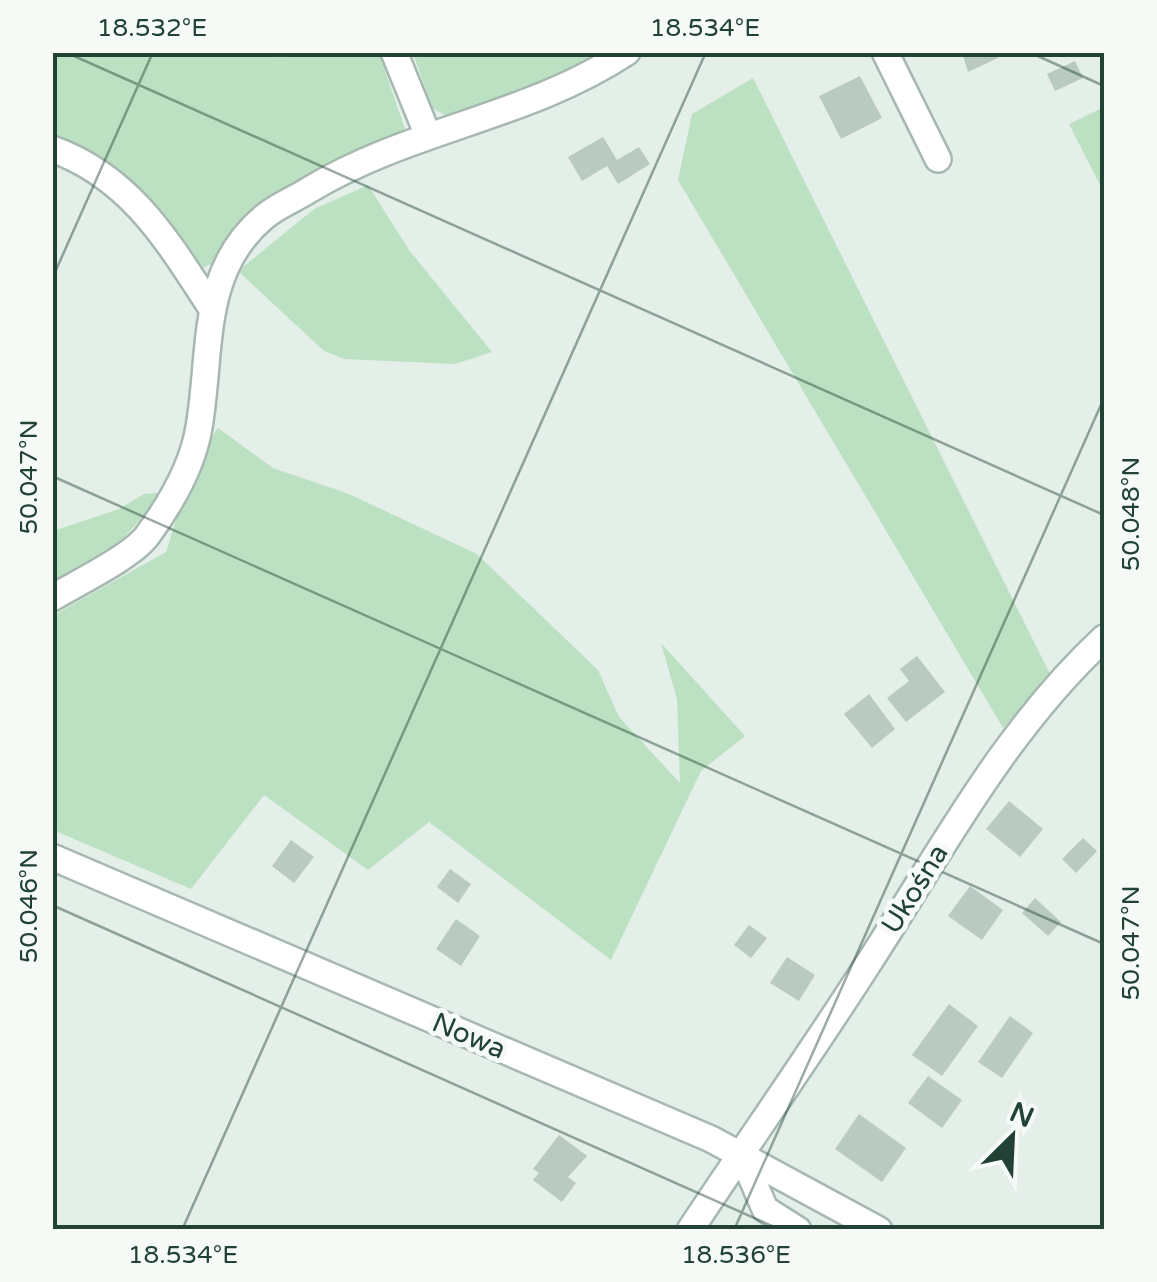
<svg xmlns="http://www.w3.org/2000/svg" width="1157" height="1282" font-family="'Varela Round',sans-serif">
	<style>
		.green { fill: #bce1c2 }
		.building { fill: #b9cac2 }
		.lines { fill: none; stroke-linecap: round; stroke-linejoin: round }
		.minor-casing { stroke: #a6b8b0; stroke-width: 30 }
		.minor { stroke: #fff; stroke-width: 25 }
		.ticks { fill: none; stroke: #224236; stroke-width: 2.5; stroke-opacity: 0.45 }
		.labels { text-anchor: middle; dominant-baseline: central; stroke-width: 10; stroke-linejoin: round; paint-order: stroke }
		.street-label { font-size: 28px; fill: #224236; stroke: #f5faf7 }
		.neatline { fill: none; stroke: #224236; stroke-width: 4 }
		.ticks-label { font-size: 25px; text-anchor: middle; fill: #224236 }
	</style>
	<rect width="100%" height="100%" fill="#e4efe9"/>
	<g class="green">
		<path d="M 53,52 L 270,52 L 280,58 L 287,53 L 379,53 L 405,129 L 258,208 L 219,261 L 201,268 C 161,216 116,160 53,138 Z"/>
		<path d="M 413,53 L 598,53 L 537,86 L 449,117 L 432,108 Z"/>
		<path d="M 753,78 L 1052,678 L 1003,728 L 678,180 L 692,114 Z"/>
		<path d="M 1104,107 L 1104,193 L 1069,124 Z"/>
		<path d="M 368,185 L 409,250 L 492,352 L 455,364 L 344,359 L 324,351 L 238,271 L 314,209 Z"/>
		<path d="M 218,428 L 273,468 L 349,494 L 477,554 L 598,670 L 619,717 L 680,783 L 677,699 L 661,643 L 745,736 L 701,771 L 611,960 L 429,822 L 368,870 L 264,795 L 191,889 L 53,830 L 52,616 L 166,552 L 194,462 Z"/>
		<path d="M 165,492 L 120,542 L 53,586 L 53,531 L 119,509 L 144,494 Z"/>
	</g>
	<g class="building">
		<path d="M 962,52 L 996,52 L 998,58 L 968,72 Z"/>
		<path d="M 1075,61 L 1083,78 L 1055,91 L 1047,74 Z"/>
		<path d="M 860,76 L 882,118 L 841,139 L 819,96 Z"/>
		<path d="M 603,137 L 617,160 L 639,147 L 650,164 L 618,184 L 607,166 L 582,181 L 568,157 Z"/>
		<path d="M 917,656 L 945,692 L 906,722 L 887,698 L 909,681 L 900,669 Z"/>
		<path d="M 869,694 L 895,729 L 872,748 L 844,714 Z"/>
		<path d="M 1009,801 L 1043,829 L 1020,857 L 986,829 Z"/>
		<path d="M 1083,838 L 1097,851 L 1076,873 L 1062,859 Z"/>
		<path d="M 291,840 L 314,857 L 294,883 L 272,866 Z"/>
		<path d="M 450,869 L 471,884 L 458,903 L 437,887 Z"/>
		<path d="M 970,886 L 1003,910 L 982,940 L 948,916 Z"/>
		<path d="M 1035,898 L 1061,922 L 1048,936 L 1022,913 Z"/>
		<path d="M 456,919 L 480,936 L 461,966 L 436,949 Z"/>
		<path d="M 749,925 L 767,938 L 751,958 L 734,945 Z"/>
		<path d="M 787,957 L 815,975 L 799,1001 L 770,983 Z"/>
		<path d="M 949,1004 L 978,1026 L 942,1076 L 912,1055 Z"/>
		<path d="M 1010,1016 L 1033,1033 L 1002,1078 L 978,1062 Z"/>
		<path d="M 928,1076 L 962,1100 L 942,1128 L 908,1103 Z"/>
		<path d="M 859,1114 L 906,1148 L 882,1182 L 835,1149 Z"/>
		<path d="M 559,1135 L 587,1156 L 568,1177 L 576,1183 L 562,1202 L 533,1180 L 539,1173 L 533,1169 Z"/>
	</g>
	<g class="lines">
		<g class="minor-casing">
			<g id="minor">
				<path d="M 394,52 L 427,133"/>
				<path d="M 885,52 L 938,159"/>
				<path d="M 52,149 C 131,177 169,243 212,309"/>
				<path d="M 52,598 C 77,583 131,557 147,536 C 169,506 193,465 199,427 C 212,353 199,271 264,217 C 277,206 295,199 309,190 C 412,128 527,118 627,52"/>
				<path d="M 52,857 L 711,1139 L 879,1230"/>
				<path d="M 741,1153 L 765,1209 L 798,1230"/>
				<path d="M 690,1230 C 749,1141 811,1053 868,964 C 942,850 1004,731 1104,638"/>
			</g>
		</g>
		<use href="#minor" class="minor"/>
	</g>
	<path class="ticks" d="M 65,52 L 1104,515M 1029,52 L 1104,86M 52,279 L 153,52M 52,476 L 1104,944M 52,905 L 781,1230M 182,1230 L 706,52M 734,1230 L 1104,398"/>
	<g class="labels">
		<g class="street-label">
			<text transform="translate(915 889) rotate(-58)">Ukośna</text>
			<text transform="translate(469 1036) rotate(23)">Nowa</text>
		</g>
	</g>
	<rect width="1157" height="1282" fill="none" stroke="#f5faf7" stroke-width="110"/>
	<g transform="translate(1012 1137) rotate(24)" stroke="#f5faf7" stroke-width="8" paint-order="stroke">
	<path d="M0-8L18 38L0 25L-18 38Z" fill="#224236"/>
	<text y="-15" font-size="28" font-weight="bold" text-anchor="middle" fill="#224236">N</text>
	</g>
	<rect x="55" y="55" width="1047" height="1172" class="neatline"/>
	<g class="ticks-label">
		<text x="152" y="36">18.532°E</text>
		<text x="705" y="36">18.534°E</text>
		<text transform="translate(28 477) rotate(-90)" y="9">50.047°N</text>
		<text transform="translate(1130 514) rotate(-90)" y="9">50.048°N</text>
		<text transform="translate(28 906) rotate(-90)" y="9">50.046°N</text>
		<text transform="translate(1130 943) rotate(-90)" y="9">50.047°N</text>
		<text x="183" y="1263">18.534°E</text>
		<text x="736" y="1263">18.536°E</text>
	</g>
</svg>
